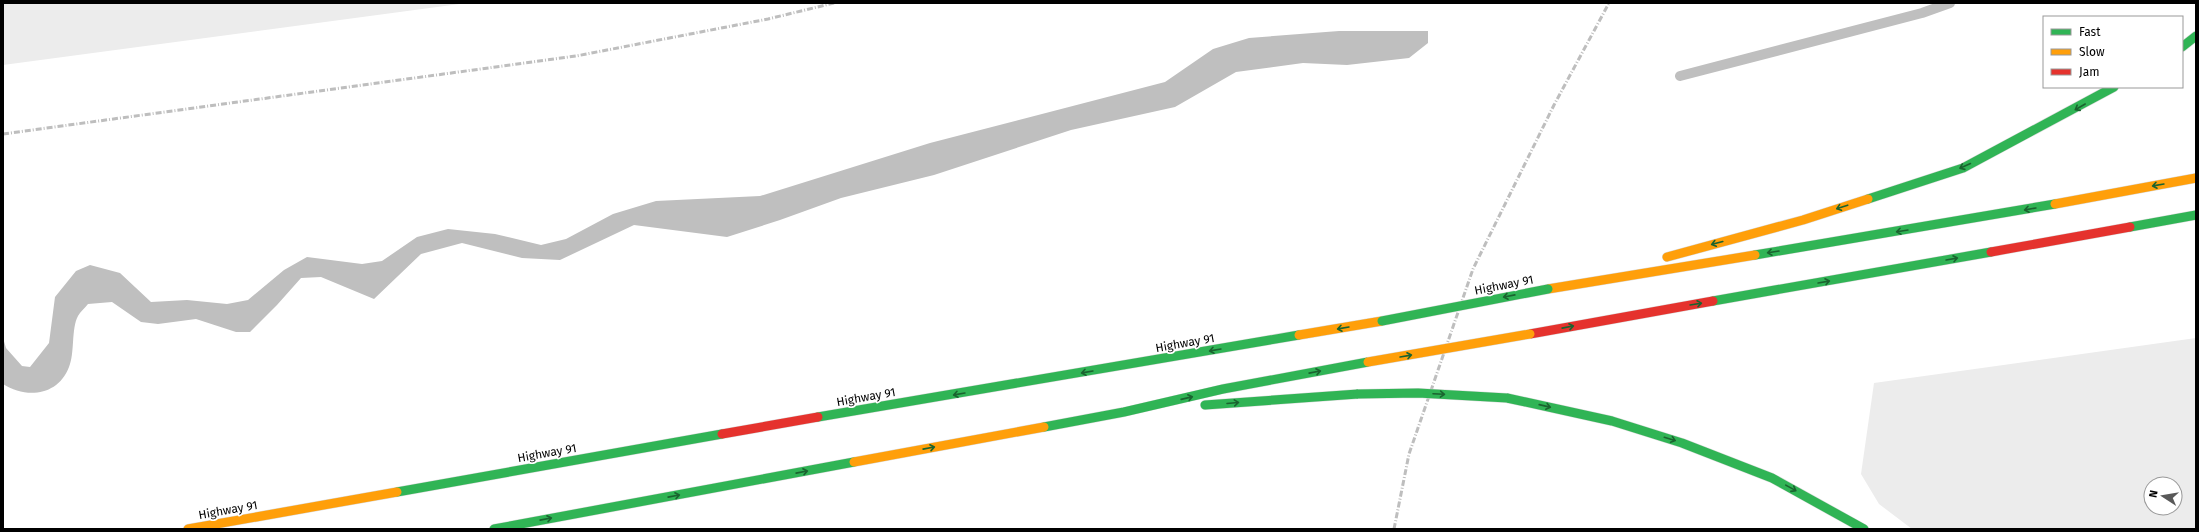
<svg xmlns="http://www.w3.org/2000/svg" width="2199" height="532" font-family="'Fira Sans',sans-serif">
	<style>
		.green { fill: #ececec; fill-rule: evenodd }
		.water { fill: #bfbfbf }
		.lines { fill: none; stroke-linecap: round; stroke-linejoin: round }
		.stream { stroke: #bfbfbf; stroke-width: 10 }
		.fast-casing { stroke: #dbdbdb; stroke-width: 10 }
		.slow-casing { stroke: #dbdbdb; stroke-width: 10 }
		.jam-casing { stroke: #dbdbdb; stroke-width: 10 }
		.fast { stroke: #30b455; stroke-width: 9 }
		.slow { stroke: #ff9f0a; stroke-width: 9 }
		.jam { stroke: #e5322d; stroke-width: 9 }
		.rail { stroke: #bebebe; stroke-width: 3; stroke-dasharray: 6 2 1 2; stroke-linecap: butt }
		.fast-bridge-casing { stroke: #dbdbdb; stroke-width: 10; stroke-linecap: butt }
		.slow-bridge-casing { stroke: #dbdbdb; stroke-width: 10; stroke-linecap: butt }
		.fast-bridge { stroke: #30b455; stroke-width: 9 }
		.slow-bridge { stroke: #ff9f0a; stroke-width: 9 }
		.oneway { stroke: #1a632f }
		.labels { text-anchor: middle; dominant-baseline: central; stroke-width: 3.5; stroke-linejoin: round; paint-order: stroke }
		.street-label { font-size: 12px; fill: #000; stroke: #fff }
	</style>
	<rect width="100%" height="100%" fill="#fff"/>
	<g class="green">
		<path d="M 3,3 L 467,3 L 3,65 Z"/>
		<path d="M 2196,338 L 2196,529 L 1912,529 L 1879,504 L 1861,474 L 1874,383 ZM 2151,484 L 2175,484 L 2175,508 L 2151,508 Z"/>
	</g>
	<path class="water" d="M 1339,31 L 1428,31 L 1428,43 L 1409,58 L 1347,65 L 1303,63 L 1236,72 L 1175,107 L 1071,130 L 934,175 L 841,198 L 780,220 L 727,237 L 634,225 L 560,260 L 522,258 L 462,243 L 421,254 L 374,299 L 321,277 L 301,278 L 277,305 L 250,332 L 236,332 L 196,319 L 158,324 L 141,322 L 112,302 L 88,304 C 85,308 80,312 78,316 C 71,329 75,353 69,367 C 58,396 26,399 3,384 L 3,338 L 6,348 L 22,366 L 30,367 L 49,343 L 55,297 L 76,271 L 90,265 L 120,273 L 151,302 L 187,300 L 227,304 L 248,300 L 284,270 L 307,257 L 362,264 L 382,261 L 417,237 L 448,229 L 495,234 L 541,245 L 566,239 L 613,214 L 656,201 L 760,196 L 930,143 L 1165,82 L 1213,49 L 1249,38 Z"/>
	<g class="lines">
		<path class="stream" d="M 1680,76 L 1922,13 L 1950,3"/>
		<g class="fast-casing">
			<g id="fast">
				<path d="M 2182,47 L 2196,36"/>
				<path d="M 1868,199 L 1963,168 L 2114,87"/>
				<path d="M 2130,227 L 2196,215"/>
				<path d="M 1755,255 L 2055,204"/>
				<path d="M 1713,301 L 1991,252"/>
				<path d="M 1507,398 L 1612,421 L 1682,443 L 1772,478 L 1864,529"/>
				<path d="M 1205,405 L 1358,394"/>
				<path d="M 818,417 L 1299,335"/>
				<path d="M 1044,427 L 1124,412 L 1223,389 L 1368,362"/>
				<path d="M 397,492 L 722,434"/>
				<path d="M 494,529 L 854,462"/>
			</g>
		</g>
		<g class="slow-casing">
			<g id="slow">
				<path d="M 2055,204 L 2196,178"/>
				<path d="M 1667,257 L 1803,220 L 1868,199"/>
				<path d="M 1548,289 L 1755,255"/>
				<path d="M 1299,335 L 1382,321"/>
				<path d="M 854,462 L 1044,427"/>
				<path d="M 188,529 L 397,492"/>
			</g>
		</g>
		<g class="jam-casing">
			<g id="jam">
				<path d="M 1991,252 L 2130,227"/>
				<path d="M 1530,334 L 1713,301"/>
				<path d="M 722,434 L 818,417"/>
			</g>
		</g>
		<use href="#fast" class="fast"/>
		<use href="#slow" class="slow"/>
		<use href="#jam" class="jam"/>
		<g class="rail">
			<path d="M 3,134 L 576,56 L 768,19 L 834,3"/>
			<path d="M 1394,529 L 1409,454 L 1473,269 L 1554,105 L 1609,3"/>
		</g>
		<g class="fast-bridge-casing">
			<g id="fast-bridge">
				<path d="M 1382,321 L 1548,289"/>
				<path d="M 1358,394 L 1418,393 L 1507,398"/>
			</g>
		</g>
		<g class="slow-bridge-casing">
			<path id="slow-bridge" d="M 1368,362 L 1530,334"/>
		</g>
		<use href="#fast-bridge" class="fast-bridge"/>
		<use href="#slow-bridge" class="slow-bridge"/>
	</g>
	<defs><path id="oneway-shaft" d="M-6 0H5M1.5-3L5.5 0L1.5 3" fill="none" stroke-width="1.6" stroke-linecap="round" stroke-linejoin="round"/></defs>
	<g class="oneway">
		<use href="#oneway-shaft" transform="translate(2080 107) rotate(150)"/>
		<use href="#oneway-shaft" transform="translate(1965 166) rotate(156)"/>
		<use href="#oneway-shaft" transform="translate(2158 185) rotate(170)"/>
		<use href="#oneway-shaft" transform="translate(1842 207) rotate(162)"/>
		<use href="#oneway-shaft" transform="translate(2030 209) rotate(170)"/>
		<use href="#oneway-shaft" transform="translate(1902 231) rotate(171)"/>
		<use href="#oneway-shaft" transform="translate(1717 243) rotate(165)"/>
		<use href="#oneway-shaft" transform="translate(1773 252) rotate(171)"/>
		<use href="#oneway-shaft" transform="translate(1952 259) rotate(-10)"/>
		<use href="#oneway-shaft" transform="translate(1824 282) rotate(-10)"/>
		<use href="#oneway-shaft" transform="translate(1509 296) rotate(169)"/>
		<use href="#oneway-shaft" transform="translate(1696 304) rotate(-9)"/>
		<use href="#oneway-shaft" transform="translate(1568 327) rotate(-11)"/>
		<use href="#oneway-shaft" transform="translate(1343 328) rotate(170)"/>
		<use href="#oneway-shaft" transform="translate(1215 350) rotate(170)"/>
		<use href="#oneway-shaft" transform="translate(1406 356) rotate(-10)"/>
		<use href="#oneway-shaft" transform="translate(1087 372) rotate(170)"/>
		<use href="#oneway-shaft" transform="translate(1315 372) rotate(-11)"/>
		<use href="#oneway-shaft" transform="translate(959 394) rotate(170)"/>
		<use href="#oneway-shaft" transform="translate(1439 394) rotate(3)"/>
		<use href="#oneway-shaft" transform="translate(1187 398) rotate(-13)"/>
		<use href="#oneway-shaft" transform="translate(1233 403) rotate(-5)"/>
		<use href="#oneway-shaft" transform="translate(1545 406) rotate(13)"/>
		<use href="#oneway-shaft" transform="translate(1670 439) rotate(17)"/>
		<use href="#oneway-shaft" transform="translate(929 448) rotate(-11)"/>
		<use href="#oneway-shaft" transform="translate(802 472) rotate(-11)"/>
		<use href="#oneway-shaft" transform="translate(1791 488) rotate(29)"/>
		<use href="#oneway-shaft" transform="translate(674 496) rotate(-11)"/>
		<use href="#oneway-shaft" transform="translate(546 519) rotate(-11)"/>
	</g>
	<g class="labels">
		<g class="street-label">
			<text transform="translate(1504 285) rotate(-11)">Highway 91</text>
			<text transform="translate(1185 343) rotate(-10)">Highway 91</text>
			<text transform="translate(866 397) rotate(-10)">Highway 91</text>
			<text transform="translate(547 453) rotate(-10)">Highway 91</text>
			<text transform="translate(228 510) rotate(-10)">Highway 91</text>
		</g>
	</g>
	<rect width="2199" height="532" fill="none" stroke="#000000" stroke-width="8"/>
	<rect x="2043" y="16" width="140" height="72" fill="#ffffff" stroke="#999999"/>
	<rect x="2051" y="29" width="20" height="6" fill="#30b455" stroke="#999999"/>
	<text x="2079" y="36" font-size="12" fill="#000000">Fast</text>
	<rect x="2051" y="49" width="20" height="6" fill="#ff9f0a" stroke="#999999"/>
	<text x="2079" y="56" font-size="12" fill="#000000">Slow</text>
	<rect x="2051" y="69" width="20" height="6" fill="#e5322d" stroke="#999999"/>
	<text x="2079" y="76" font-size="12" fill="#000000">Jam</text>
	<g transform="translate(2163 496) rotate(282)"><circle r="19" fill="#ffffff" stroke="#999999"/>
	<path d="M0-3L7 15L0 10L-7 15Z" fill="#595959"/>
	<text y="-6" font-size="11" font-weight="bold" text-anchor="middle" fill="#000000">N</text>
	</g>
</svg>
